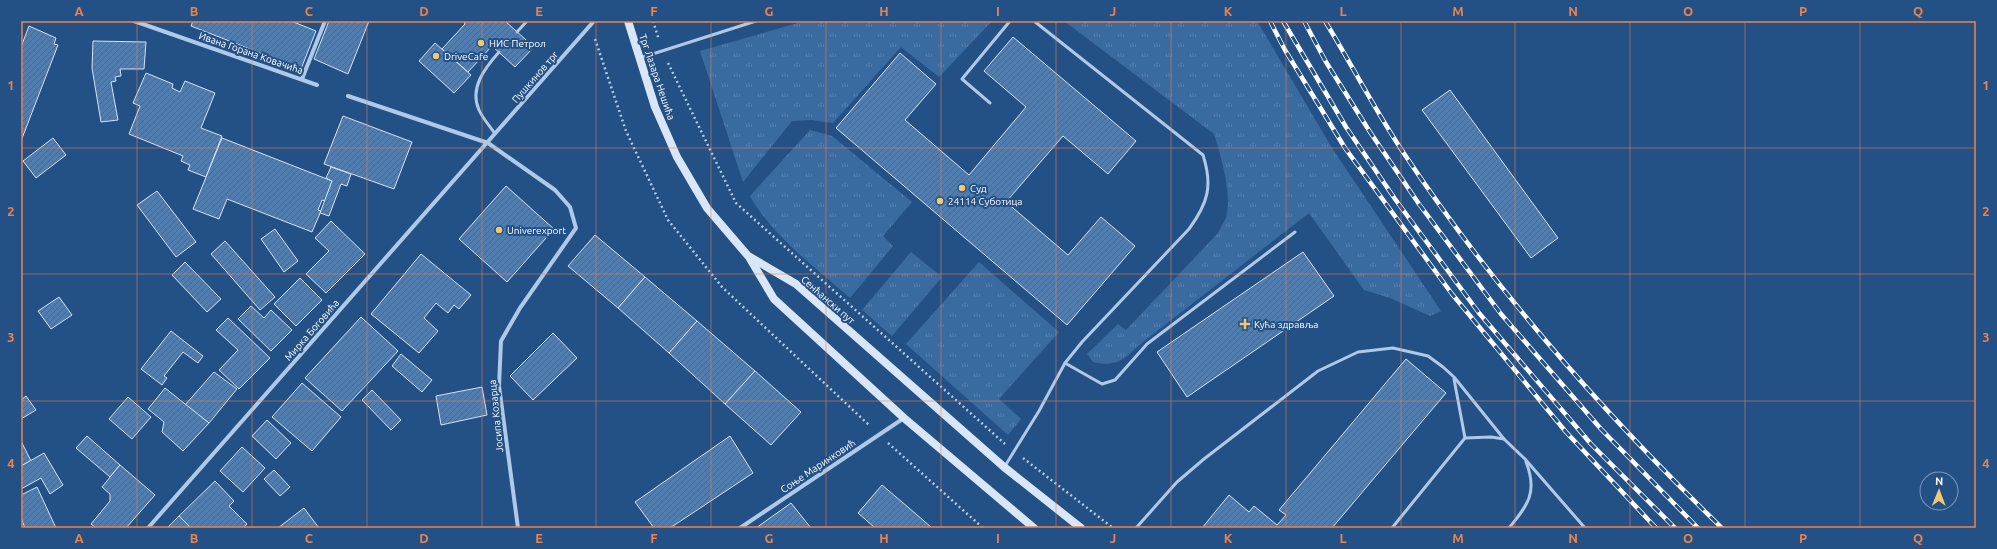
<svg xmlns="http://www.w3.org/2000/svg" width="1997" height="549" font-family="Ubuntu,sans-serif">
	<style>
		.grass { fill: url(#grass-tufts) }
		.building { fill: url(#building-hatch); stroke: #d2e3f6 }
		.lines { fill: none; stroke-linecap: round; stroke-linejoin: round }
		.path { stroke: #aecae8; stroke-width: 2.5; stroke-dasharray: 2 3; stroke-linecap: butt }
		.lane { stroke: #aecae8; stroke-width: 3 }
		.street { stroke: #aecae8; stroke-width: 4 }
		.secondary { stroke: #d8e6f7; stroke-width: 8 }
		.rail-casing { stroke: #fff; stroke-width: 4.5 }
		.rail { stroke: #245185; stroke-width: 3; stroke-dasharray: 9; stroke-linecap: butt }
		.grid { fill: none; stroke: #ee8249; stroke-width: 1; stroke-opacity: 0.55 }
		.poi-dot { fill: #f2c972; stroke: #245185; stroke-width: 1.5 }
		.labels { text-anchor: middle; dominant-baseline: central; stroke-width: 4; stroke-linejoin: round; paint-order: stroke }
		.poi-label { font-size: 10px; fill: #fff; stroke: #245185; text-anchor: start }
		.street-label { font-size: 10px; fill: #fff; stroke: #245185 }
		.neatline { fill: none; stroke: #ee8249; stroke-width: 1.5 }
		.grid-label { font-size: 13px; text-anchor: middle; font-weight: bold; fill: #ee8249 }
	</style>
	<defs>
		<pattern id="grass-tufts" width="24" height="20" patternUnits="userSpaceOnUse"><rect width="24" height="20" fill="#396ba1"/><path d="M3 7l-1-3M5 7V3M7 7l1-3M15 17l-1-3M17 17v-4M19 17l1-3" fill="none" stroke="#5781af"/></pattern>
		<pattern id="building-hatch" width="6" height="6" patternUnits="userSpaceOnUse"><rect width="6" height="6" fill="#517dae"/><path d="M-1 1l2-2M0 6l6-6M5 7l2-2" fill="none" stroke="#4f6782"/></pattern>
	</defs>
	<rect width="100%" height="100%" fill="#245185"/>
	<g class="grass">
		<path d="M 805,21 L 992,21 L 939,77 L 901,47 L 833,123 L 812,120 L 792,121 L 743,182 L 700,51 Z"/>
		<path d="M 1064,21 L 1257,21 L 1332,148 L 1441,311 L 1430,316 L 1390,298 L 1364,290 L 1309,213 L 1143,342 C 1125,358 1118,368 1093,362 L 1087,354 L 1118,324 L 1126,330 L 1218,233 C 1221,227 1226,220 1227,213 C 1231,190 1221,156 1214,134 Z"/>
		<path d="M 810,130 L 832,136 L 912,202 L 883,236 L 893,246 L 850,298 C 815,267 773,237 750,196 Z"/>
		<path d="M 911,252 L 942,277 L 892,336 L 862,310 Z"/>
		<path d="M 979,262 L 1059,332 L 999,399 L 1021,419 L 1008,435 L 906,344 Z"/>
	</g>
	<g class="building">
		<path d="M 193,21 L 291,21 L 316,31 L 301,69 L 191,26 Z"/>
		<path d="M 329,21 L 369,21 L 348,74 L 314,59 Z"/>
		<path d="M 464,21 L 505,21 L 534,47 L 515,67 L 492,46 L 468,72 L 442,49 L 465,24 Z"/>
		<path d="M 29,26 L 56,38 L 54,44 L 58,45 L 21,141 L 21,47 Z"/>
		<path d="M 1013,37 L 1136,141 L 1108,174 L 1063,136 L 1006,202 L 1068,255 L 1101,217 L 1135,246 L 1067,325 L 836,128 L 900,53 L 936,84 L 905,120 L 969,175 L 1026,107 L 984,71 Z"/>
		<path d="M 93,41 L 146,42 L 144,69 L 120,69 L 121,76 L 115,77 L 116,81 L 111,82 L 118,120 L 101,122 L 92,68 Z"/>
		<path d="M 435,43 L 471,75 L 454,93 L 419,61 Z"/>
		<path d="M 146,73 L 173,84 L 172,88 L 180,92 L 185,81 L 215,93 L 201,128 L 222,136 L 206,177 L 188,170 L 190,165 L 181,161 L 183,156 L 129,134 L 140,106 L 133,103 Z"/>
		<path d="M 1450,90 L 1558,238 L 1531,258 L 1422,110 Z"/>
		<path d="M 343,116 L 412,142 L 394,189 L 324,164 Z"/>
		<path d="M 53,138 L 66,155 L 36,178 L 23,161 Z"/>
		<path d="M 222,138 L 332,181 L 325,201 L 322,200 L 318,210 L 321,211 L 312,232 L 227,199 L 219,219 L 193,209 Z"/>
		<path d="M 331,167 L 351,174 L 347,186 L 341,184 L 329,216 L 320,213 L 332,181 L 326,178 Z"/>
		<path d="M 506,186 L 554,229 L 507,282 L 459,239 Z"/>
		<path d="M 157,191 L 196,242 L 176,257 L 137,205 Z"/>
		<path d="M 331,221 L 365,254 L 326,293 L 306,274 L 329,251 L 315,238 Z"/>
		<path d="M 275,229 L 298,261 L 284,272 L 261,239 Z"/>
		<path d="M 595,235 L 645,277 L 618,308 L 568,266 Z"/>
		<path d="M 225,241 L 275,297 L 260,310 L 211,254 Z"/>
		<path d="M 1303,252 L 1334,296 L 1187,397 L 1157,352 Z"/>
		<path d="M 421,254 L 471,295 L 459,309 L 454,305 L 448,313 L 436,303 L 424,318 L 438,331 L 419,353 L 371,314 Z"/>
		<path d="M 185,262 L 221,299 L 207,312 L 172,275 Z"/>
		<path d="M 645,277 L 697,321 L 669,353 L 618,308 Z"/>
		<path d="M 300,278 L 322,300 L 296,326 L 274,304 Z"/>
		<path d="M 59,297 L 72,315 L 51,329 L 38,311 Z"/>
		<path d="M 251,306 L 264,318 L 271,310 L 292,330 L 271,351 L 238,319 Z"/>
		<path d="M 361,317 L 398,351 L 342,411 L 305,378 Z"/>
		<path d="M 228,318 L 270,358 L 239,389 L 219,370 L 238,350 L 216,330 Z"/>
		<path d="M 697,321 L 755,371 L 725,404 L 669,353 Z"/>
		<path d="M 171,331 L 203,356 L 198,363 L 183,352 L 164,376 L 167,378 L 162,385 L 141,369 Z"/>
		<path d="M 553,333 L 577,358 L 533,400 L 510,376 Z"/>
		<path d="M 401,354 L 432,380 L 422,392 L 392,366 Z"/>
		<path d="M 1406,359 L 1446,393 L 1332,528 L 1202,528 L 1229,495 L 1249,512 L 1254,506 L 1277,525 L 1286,515 L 1279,510 Z"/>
		<path d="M 755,371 L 801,412 L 771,445 L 725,404 Z"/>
		<path d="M 214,372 L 237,389 L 209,423 L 185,405 Z"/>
		<path d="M 302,383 L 341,417 L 312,451 L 272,417 Z"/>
		<path d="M 482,387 L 487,415 L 441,425 L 436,396 Z"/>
		<path d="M 165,388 L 209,423 L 183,451 L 162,432 L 164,422 L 148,409 Z"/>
		<path d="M 372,390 L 401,420 L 391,430 L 362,400 Z"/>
		<path d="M 26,396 L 36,410 L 21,419 L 21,400 Z"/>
		<path d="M 128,397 L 151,417 L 132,439 L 109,419 Z"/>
		<path d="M 267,420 L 291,443 L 276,459 L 252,436 Z"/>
		<path d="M 87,436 L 120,465 L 110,477 L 76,448 Z"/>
		<path d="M 730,436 L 753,473 L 670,528 L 654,528 L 635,502 Z"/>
		<path d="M 21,441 L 31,461 L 21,466 Z"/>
		<path d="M 242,447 L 265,468 L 243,492 L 220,471 Z"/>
		<path d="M 44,453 L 63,485 L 50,494 L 41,478 L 21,489 L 21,466 Z"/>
		<path d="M 120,465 L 155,495 L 126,528 L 96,528 L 91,524 L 110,501 L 110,494 L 102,487 Z"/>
		<path d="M 274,470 L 290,487 L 280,496 L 264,479 Z"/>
		<path d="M 215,481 L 234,501 L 229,506 L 247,524 L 243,528 L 191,528 L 179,516 Z"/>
		<path d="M 882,485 L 916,514 L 932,528 L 875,528 L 858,513 Z"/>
		<path d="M 37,487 L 56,528 L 25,528 L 21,518 L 21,495 Z"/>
		<path d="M 791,503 L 811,528 L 756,528 Z"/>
		<path d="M 304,508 L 319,528 L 278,528 Z"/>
		<path d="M 179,516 L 191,528 L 167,528 Z"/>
	</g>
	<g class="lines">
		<g class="path">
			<path d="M 653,21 L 659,40"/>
			<path d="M 595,39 L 626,131 L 668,220 L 722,287 L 870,426"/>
			<path d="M 668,63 L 736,203 L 1005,444"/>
			<path d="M 888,443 L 983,528"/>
			<path d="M 1023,458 L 1113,528"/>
		</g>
		<g class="lane">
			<path d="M 517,32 L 527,21"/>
			<path d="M 640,58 L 756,21"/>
			<path d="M 990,103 L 962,79 L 1010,21"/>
			<path d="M 495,134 C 490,126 483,119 479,110 C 469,88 485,68 499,52"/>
			<path d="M 1065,363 L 1102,384 L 1115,380 L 1147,344 L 1295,232"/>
			<path d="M 1465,438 L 1491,437 L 1504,439"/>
			<path d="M 1005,466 L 1039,411 L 1065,363 L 1082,342 L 1189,229 C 1208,203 1213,186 1203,155 L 1034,21"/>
			<path d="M 1136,528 L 1177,482 L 1204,459 L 1318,371 L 1358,352 L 1393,348 L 1428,356 L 1443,367 L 1454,377 L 1504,439 L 1525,459 L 1585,528"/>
			<path d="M 1392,528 L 1465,438 L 1454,379"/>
			<path d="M 1509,528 C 1528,505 1538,492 1526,462"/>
		</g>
		<g class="street">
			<path d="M 134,21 L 317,85"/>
			<path d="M 302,79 L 325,21"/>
			<path d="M 348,96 L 488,143 L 555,190 L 570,207 L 576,228 L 520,308 L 501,341 L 499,386 L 518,528"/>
			<path d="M 148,528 L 594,21"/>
			<path d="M 740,528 L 904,418"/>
		</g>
		<g class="secondary">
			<path d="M 628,21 L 655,107 L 677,157 L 707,208 L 749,257 L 774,299 L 904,418 L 1034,528"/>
			<path d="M 750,257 L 796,284 L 1004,467 L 1081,528"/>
		</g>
		<g class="rail-casing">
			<g id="rail">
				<path d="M 1270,21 L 1285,50 L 1345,148 L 1452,294 L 1566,432 L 1656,528"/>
				<path d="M 1283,21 L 1346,127 L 1395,199 L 1479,313 L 1591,444 L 1675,528"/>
				<path d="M 1304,21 L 1326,62 L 1370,132 L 1419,204 L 1501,314 L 1601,429 L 1698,528"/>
				<path d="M 1325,21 C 1352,65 1376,112 1405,155 C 1496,291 1605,415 1722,528"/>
			</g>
		</g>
		<use href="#rail" class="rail"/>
	</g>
	<path class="grid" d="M 137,21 L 137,528M 252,21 L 252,528M 367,21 L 367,528M 482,21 L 482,528M 596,21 L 596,528M 711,21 L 711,528M 826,21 L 826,528M 941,21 L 941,528M 1056,21 L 1056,528M 1171,21 L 1171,528M 1286,21 L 1286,528M 1401,21 L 1401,528M 1515,21 L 1515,528M 1630,21 L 1630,528M 1745,21 L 1745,528M 1860,21 L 1860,528M 21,148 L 1976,148M 21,274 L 1976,274M 21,401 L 1976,401"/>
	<g class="poi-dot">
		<circle cx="481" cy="43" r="4"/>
		<circle cx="436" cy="56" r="4"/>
		<circle cx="962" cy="188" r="4"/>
		<circle cx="940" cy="201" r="4"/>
		<circle cx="499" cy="230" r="4"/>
		<path d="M1243 318h4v4h4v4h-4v4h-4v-4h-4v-4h4z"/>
	</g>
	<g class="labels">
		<g class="poi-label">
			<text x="489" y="43">НИС Петрол</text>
			<text x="444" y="56">DriveCafe</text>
			<text x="970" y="188">Суд</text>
			<text x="948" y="201">24114 Суботица</text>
			<text x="507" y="230">Univerexport</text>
			<text x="1254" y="324">Кућа здравља</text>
		</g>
		<g class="street-label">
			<text transform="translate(251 53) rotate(19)">Ивана Горана Ковачића</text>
			<text transform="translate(535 77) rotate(-49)">Пушкинов трг</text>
			<text transform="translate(657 77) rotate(71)">Трг Лазара Нешића</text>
			<text transform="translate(828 300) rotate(41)">Сенћански пут</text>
			<text transform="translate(312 330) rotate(-49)">Мирка Боговића</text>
			<text transform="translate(496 416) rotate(-96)">Јосипа Козарца</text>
			<text transform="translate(818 466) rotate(-34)">Соње Маринковић</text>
		</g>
	</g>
	<rect width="1997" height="549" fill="none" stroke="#245185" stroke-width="44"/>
	<g transform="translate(1939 491) rotate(1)"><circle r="19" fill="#245185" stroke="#7c97b6"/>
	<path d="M0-3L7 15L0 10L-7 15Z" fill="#f2c972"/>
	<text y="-6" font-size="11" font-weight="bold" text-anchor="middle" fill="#ffffff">N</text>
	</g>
	<rect x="22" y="22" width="1953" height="505" class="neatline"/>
	<g class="grid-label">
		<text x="79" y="16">A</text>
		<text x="194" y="16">B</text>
		<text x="309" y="16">C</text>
		<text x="424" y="16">D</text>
		<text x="539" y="16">E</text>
		<text x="654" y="16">F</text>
		<text x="769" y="16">G</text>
		<text x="884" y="16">H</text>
		<text x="998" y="16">I</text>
		<text x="1113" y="16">J</text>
		<text x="1228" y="16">K</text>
		<text x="1343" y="16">L</text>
		<text x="1458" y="16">M</text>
		<text x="1573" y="16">N</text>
		<text x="1688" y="16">O</text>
		<text x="1803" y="16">P</text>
		<text x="1918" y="16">Q</text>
		<text x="11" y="90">1</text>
		<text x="1986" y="90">1</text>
		<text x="11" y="216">2</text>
		<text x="1986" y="216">2</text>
		<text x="11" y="342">3</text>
		<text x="1986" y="342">3</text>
		<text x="11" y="468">4</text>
		<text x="1986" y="468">4</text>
		<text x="79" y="543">A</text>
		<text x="194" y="543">B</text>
		<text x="309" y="543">C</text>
		<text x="424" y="543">D</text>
		<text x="539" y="543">E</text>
		<text x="654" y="543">F</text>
		<text x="769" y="543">G</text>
		<text x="884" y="543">H</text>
		<text x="998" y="543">I</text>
		<text x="1113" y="543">J</text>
		<text x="1228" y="543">K</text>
		<text x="1343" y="543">L</text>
		<text x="1458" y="543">M</text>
		<text x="1573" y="543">N</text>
		<text x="1688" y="543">O</text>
		<text x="1803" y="543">P</text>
		<text x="1918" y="543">Q</text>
	</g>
</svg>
